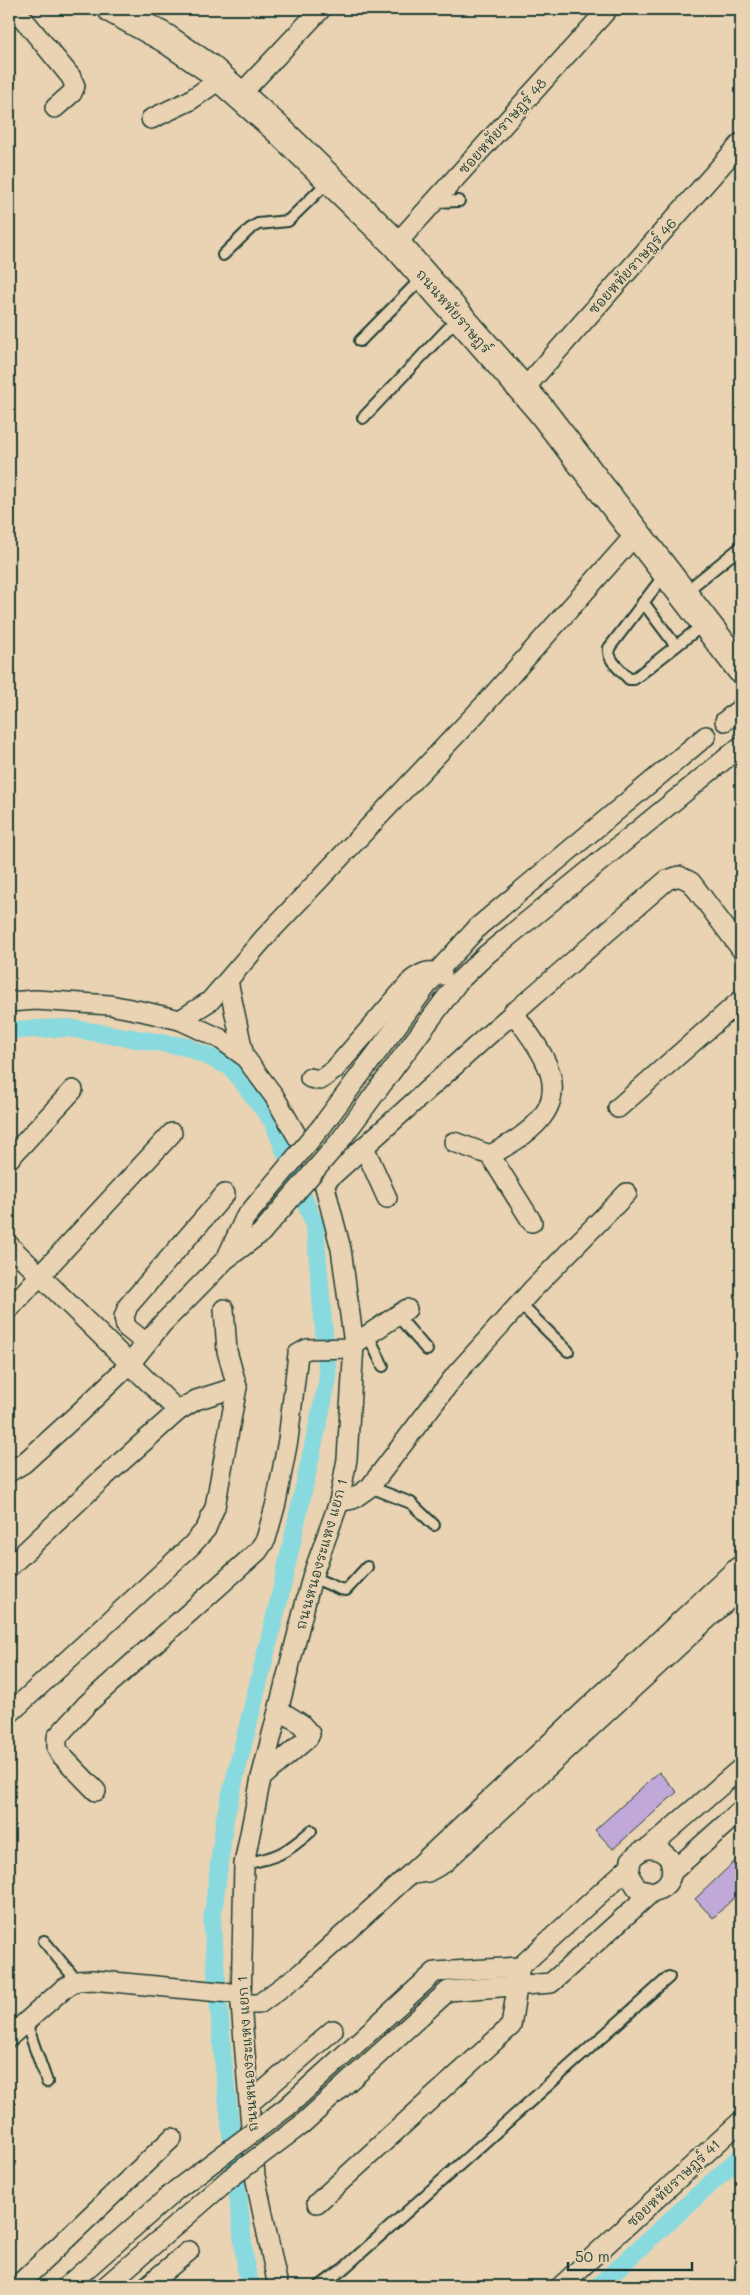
<svg xmlns="http://www.w3.org/2000/svg" width="750" height="2295" font-family="Mali,'Playpen Sans Thai',sans-serif">
	<style>
		.lines { fill: none; stroke-linecap: round; stroke-linejoin: round }
		.canal { stroke: #89dadf; stroke-width: 18 }
		.building { fill: #c0a9d8; stroke: #1f3d34 }
		.lane-casing { stroke: #1f3d34; stroke-width: 14 }
		.street-casing { stroke: #1f3d34; stroke-width: 22 }
		.secondary-casing { stroke: #1f3d34; stroke-width: 31 }
		.lane { stroke: #e9d3b2; stroke-width: 10 }
		.street { stroke: #e9d3b2; stroke-width: 19 }
		.secondary { stroke: #e9d3b2; stroke-width: 28 }
		.street-bridge-casing { stroke: #1f3d34; stroke-width: 22; stroke-linecap: butt }
		.street-bridge { stroke: #e9d3b2; stroke-width: 19 }
		.labels { text-anchor: middle; dominant-baseline: central; stroke-width: 4; stroke-linejoin: round; paint-order: stroke }
		.street-label { font-size: 14px; fill: #1f3d34; stroke: #e9d3b2 }
	</style>
	<rect width="100%" height="100%" fill="#e9d3b2"/>
	<filter id="ink" filterUnits="userSpaceOnUse"><feTurbulence type="fractalNoise" baseFrequency=".02" numOctaves="2"/><feDisplacementMap in="SourceGraphic" scale="10" xChannelSelector="R" yChannelSelector="G"/><feConvolveMatrix kernelMatrix="1 2 1 2 8 2 1 2 1" color-interpolation-filters="sRGB"/></filter>
	<g filter="url(#ink)">
		<g class="lines">
			<g class="canal">
				<path d="M 9,1030 L 68,1028 L 187,1047 L 231,1067 L 273,1122 L 315,1226 L 328,1379 L 279,1600 L 225,1818 L 212,1921 L 223,2059 L 246,2269 L 251,2286"/>
				<path d="M 598,2286 L 741,2156"/>
			</g>
		</g>
		<g class="building">
			<path d="M 659,1772 L 677,1792 L 613,1849 L 595,1830 Z"/>
			<path d="M 735,1861 L 741,1868 L 741,1891 L 713,1918 L 695,1899 Z"/>
		</g>
		<g class="lines">
			<g class="lane-casing">
				<g id="lane">
					<path d="M 9,24 L 21,15"/>
					<path d="M 435,202 L 459,201"/>
					<path d="M 223,255 L 250,229 L 258,224 L 288,221 L 329,181"/>
					<path d="M 360,341 L 423,277"/>
					<path d="M 363,418 L 458,318"/>
					<path d="M 665,574 L 609,648 C 607,660 621,670 629,679 L 634,679 L 704,624"/>
					<path d="M 684,593 L 741,547"/>
					<path d="M 643,602 L 676,646"/>
					<path d="M 520,1304 L 568,1351"/>
					<path d="M 397,1315 L 427,1350"/>
					<path d="M 368,1335 L 383,1366"/>
					<path d="M 370,1487 L 411,1503 L 434,1525"/>
					<path d="M 312,1577 L 340,1589 L 346,1590 L 367,1567"/>
					<path d="M 244,1864 C 278,1857 285,1854 311,1831"/>
					<path d="M 44,1941 L 77,1981"/>
					<path d="M 25,2020 L 47,2082"/>
					<path d="M 320,2286 L 343,2269 L 669,1977"/>
				</g>
			</g>
			<g class="street-casing">
				<g id="street">
					<path d="M 15,9 L 71,77 L 75,86 L 72,93 L 55,108"/>
					<path d="M 240,95 L 321,9"/>
					<path d="M 151,119 L 189,101 L 222,78"/>
					<path d="M 396,244 L 608,9"/>
					<path d="M 523,390 L 741,143"/>
					<path d="M 725,721 L 741,708"/>
					<path d="M 228,981 L 244,1056"/>
					<path d="M 9,1002 L 36,1000 L 110,1005 L 141,1011 L 180,1020 L 219,1038 L 244,1056 L 274,1096 L 324,1183 L 341,1249 L 354,1344 L 347,1459 L 339,1502 L 312,1577 L 261,1778 L 244,1864 L 241,2004 L 255,2176 L 278,2286"/>
					<path d="M 513,1012 C 543,1054 579,1094 523,1135 C 513,1143 501,1149 490,1155 L 532,1222"/>
					<path d="M 180,1020 L 210,1001 L 265,937 L 485,704 L 636,534"/>
					<path d="M 310,1078 L 320,1080 L 334,1070 L 412,980 C 423,972 429,969 442,975"/>
					<path d="M 618,1108 L 741,1000"/>
					<path d="M 322,1126 L 437,972 L 479,926 L 706,736"/>
					<path d="M 339,1142 L 458,982 L 486,955 L 741,746"/>
					<path d="M 454,1142 L 490,1155"/>
					<path d="M 364,1147 L 387,1198"/>
					<path d="M 9,1159 L 73,1090"/>
					<path d="M 324,1183 L 495,1029 L 667,880 L 679,876 L 691,882 L 741,949"/>
					<path d="M 9,1245 L 178,1411"/>
					<path d="M 227,1257 L 245,1218"/>
					<path d="M 9,1309 L 172,1133"/>
					<path d="M 224,1309 L 227,1351 L 237,1387"/>
					<path d="M 146,1343 L 126,1327 L 124,1317 L 128,1306 L 225,1194"/>
					<path d="M 354,1344 L 407,1309"/>
					<path d="M 9,1472 L 24,1463 L 80,1412 L 129,1365 L 162,1324 L 225,1260 L 261,1233"/>
					<path d="M 339,1502 L 353,1499 L 370,1487 L 457,1373 L 532,1290 L 627,1193"/>
					<path d="M 9,1567 L 101,1480 L 178,1411 L 196,1400 L 237,1387 L 215,1507 L 206,1529 L 191,1546 L 9,1714"/>
					<path d="M 261,1778 L 308,1738 L 310,1734 L 300,1723 L 279,1710"/>
					<path d="M 96,1791 L 60,1754 L 57,1748 L 57,1737 L 87,1704 L 258,1551 L 266,1539 L 276,1503 L 288,1440 L 298,1354 L 307,1349 L 354,1348"/>
					<path d="M 649,1848 L 741,1768"/>
					<path d="M 672,1872 L 741,1810"/>
					<path d="M 413,1874 L 428,1872 L 444,1863 L 741,1588"/>
					<path d="M 241,2004 L 259,2004 L 301,1973 L 409,1875 L 738,1567"/>
					<path d="M 9,2037 L 63,1989 L 77,1981 L 92,1980 L 241,1994"/>
					<path d="M 250,2103 L 333,2030"/>
					<path d="M 287,2107 L 435,1972 L 520,1967 L 629,1867"/>
					<path d="M 301,2125 L 448,1991 L 551,1983 L 652,1892 C 669,1888 676,1874 669,1858 C 656,1845 642,1846 631,1860 L 629,1875 L 637,1888 L 652,1892"/>
					<path d="M 317,2203 L 511,2026 L 519,1975"/>
					<path d="M 17,2286 L 172,2138"/>
					<path d="M 67,2286 L 176,2190 L 224,2154"/>
					<path d="M 106,2286 L 230,2178"/>
					<path d="M 147,2286 L 189,2251"/>
					<path d="M 561,2286 L 741,2121"/>
				</g>
			</g>
			<g class="secondary-casing">
				<path id="secondary" d="M 112,9 L 165,38 L 209,68 L 279,130 L 396,244 L 540,409 L 741,669"/>
			</g>
			<use href="#lane" class="lane"/>
			<use href="#street" class="street"/>
			<use href="#secondary" class="secondary"/>
			<g class="street-bridge-casing">
				<g id="street-bridge">
					<path d="M 245,1218 L 322,1126"/>
					<path d="M 261,1233 L 339,1142"/>
					<path d="M 224,2154 L 287,2107"/>
					<path d="M 230,2178 L 301,2125"/>
				</g>
			</g>
			<use href="#street-bridge" class="street-bridge"/>
		</g>
	</g>
	<g class="labels">
		<g class="street-label">
			<text transform="translate(502 126) rotate(-48)">ซอยหทัยราษฎร์ 48</text>
			<text transform="translate(632 266) rotate(-48)">ซอยหทัยราษฎร์ 46</text>
			<text transform="translate(454 311) rotate(49)">ถนนหทัยราษฎร์</text>
			<text transform="translate(321 1554) rotate(-74)">ถนนหนองระแหง แยก 1</text>
			<text transform="translate(247 2054) rotate(-94)">ถนนหนองระแหง แยก 1</text>
			<text transform="translate(673 2183) rotate(-43)">ซอยหทัยราษฎร์ 41</text>
		</g>
	</g>
	<rect width="750" height="2295" fill="none" stroke="#e9d3b2" stroke-width="30"/>
	<rect x="15" y="15" width="720" height="2265" fill="none" stroke="#1f3d34" stroke-width="2" filter="url(#ink)"/>
	<path d="M568 2262v8h124v-8" fill="none" stroke="#1f3d34" stroke-width="2.5"/>
	<text x="575" y="2262" font-size="15" fill="#1f3d34" stroke="#e9d3b2" stroke-width="4" paint-order="stroke">50 m</text>
</svg>
